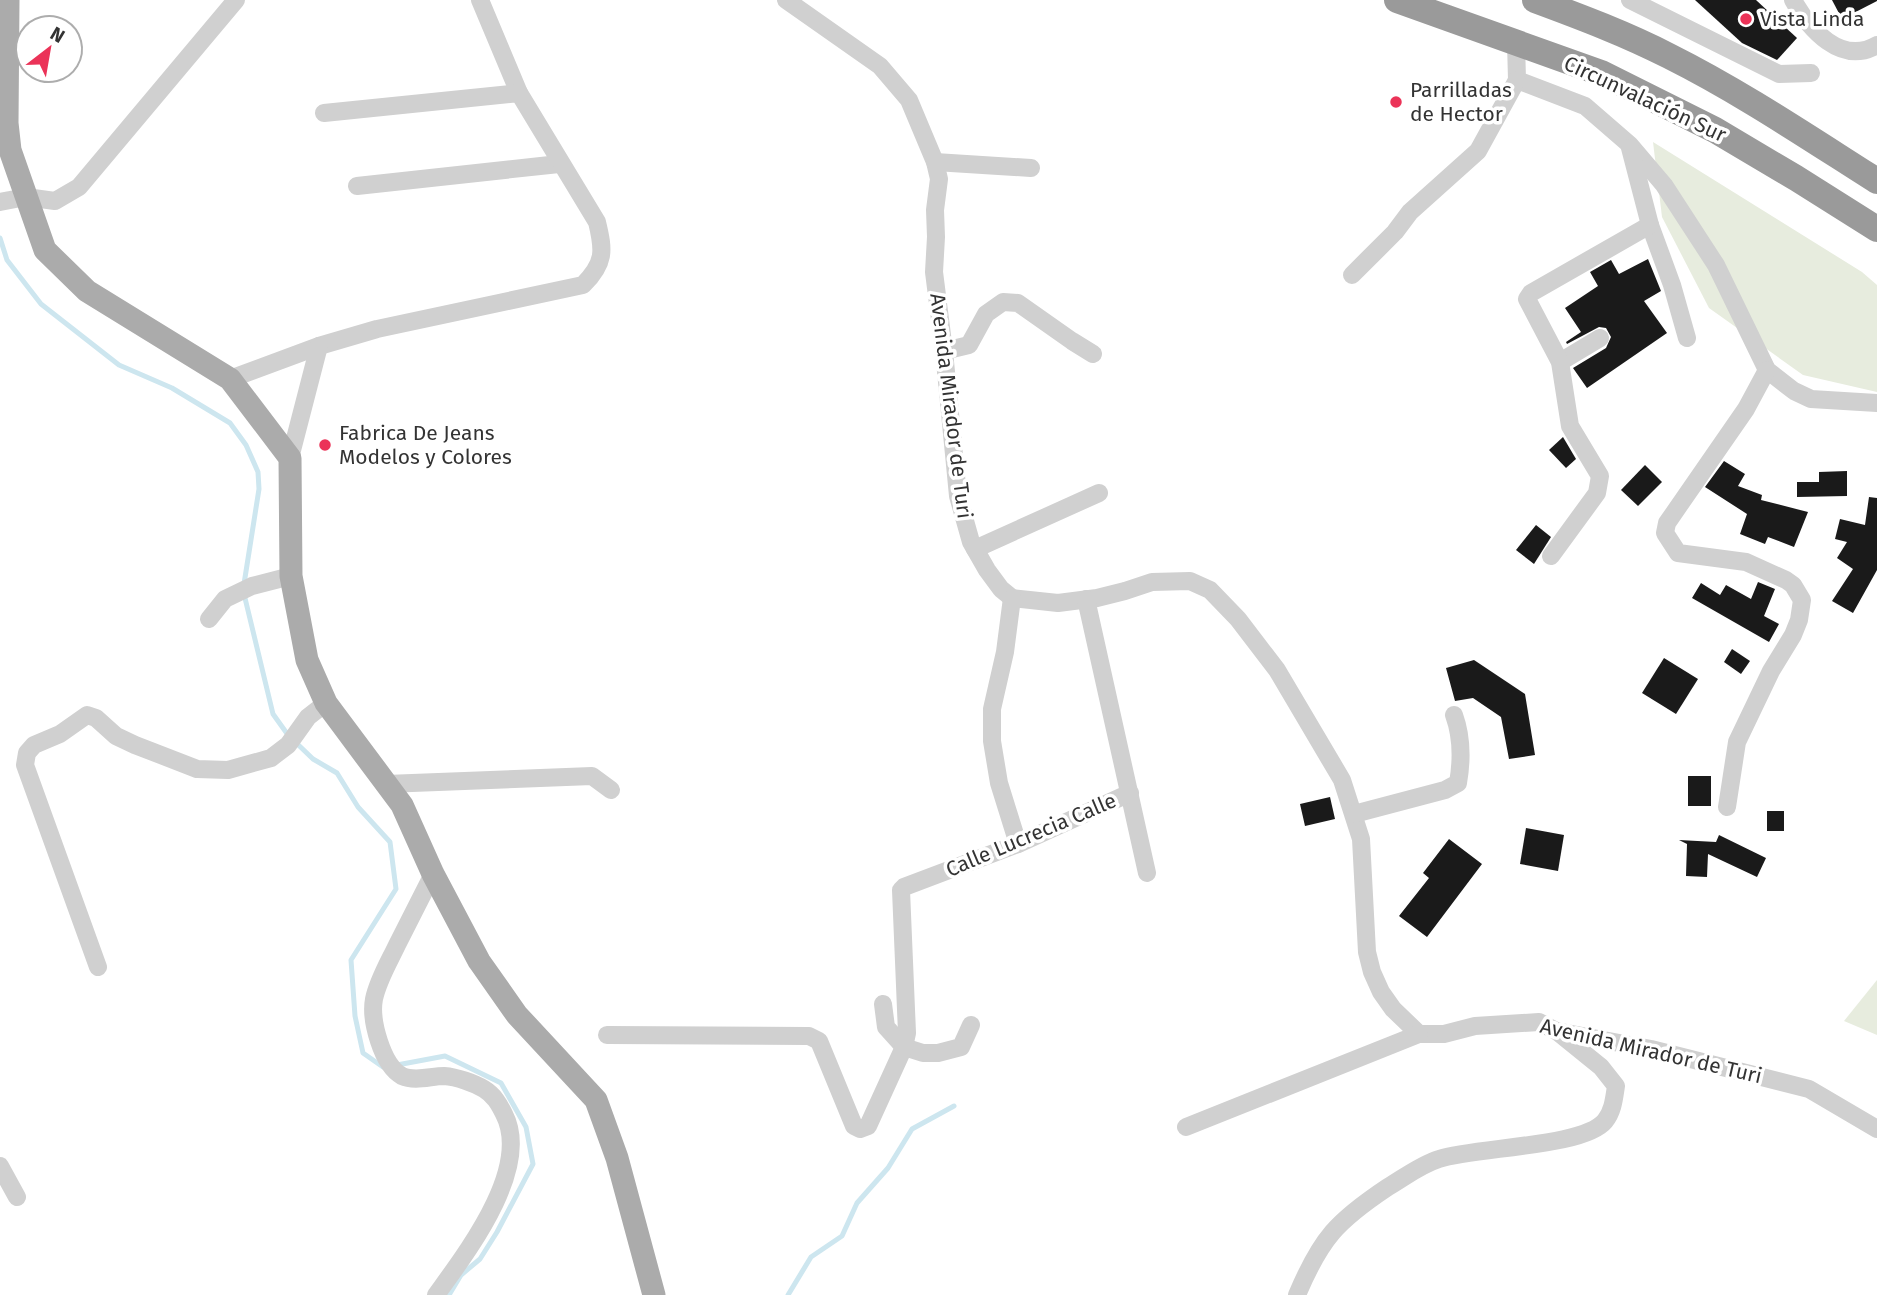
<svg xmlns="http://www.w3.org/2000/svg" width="1877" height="1295" font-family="'Fira Sans',sans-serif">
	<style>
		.green { fill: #e7ecde }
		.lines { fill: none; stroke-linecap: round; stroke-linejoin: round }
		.stream { stroke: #cde6ef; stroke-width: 5 }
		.building { fill: #1a1a1a }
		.minor { stroke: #d0d0d0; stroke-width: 18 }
		.major { stroke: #ababab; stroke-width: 23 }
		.highway { stroke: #9a9a9a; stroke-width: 26 }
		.poi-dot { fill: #eb3358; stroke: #fff; stroke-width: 2.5 }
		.labels { text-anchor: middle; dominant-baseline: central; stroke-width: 7; stroke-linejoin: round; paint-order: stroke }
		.poi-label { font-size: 21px; fill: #333; stroke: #fff; text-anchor: start }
		.street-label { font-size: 21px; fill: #333; stroke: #fff }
	</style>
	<rect width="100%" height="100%" fill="#fff"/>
	<g class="green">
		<path d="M 1653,142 L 1862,272 L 1877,285 L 1877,392 L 1803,375 L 1709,308 L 1662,217 Z"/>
		<path d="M 1877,980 L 1877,1035 L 1844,1021 Z"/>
	</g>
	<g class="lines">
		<g class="stream">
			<path d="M 0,238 L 7,260 L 41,304 L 119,365 L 172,388 L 230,423 L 246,445 L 258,472 L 259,489 L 244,584"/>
			<path d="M 244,594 L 273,714 L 288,735 L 313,759 L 337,773 L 358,807 L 390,842 L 396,889 L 351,960 L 355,1016 L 363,1053 L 383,1067 L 387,1067"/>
			<path d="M 397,1065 L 445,1056 L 501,1083 L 526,1127 L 533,1164 L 497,1232 L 480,1259 L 461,1275 L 449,1295"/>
			<path d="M 788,1295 L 811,1257 L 842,1236 L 857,1203 L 888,1168 L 912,1129 L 954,1106"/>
		</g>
	</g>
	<g class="building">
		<path d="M 1695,0 L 1756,0 L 1797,38 L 1777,60 L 1742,43 Z"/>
		<path d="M 1832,0 L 1877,0 L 1877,1 L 1842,19 Z"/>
		<path d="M 1648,259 L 1661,291 L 1644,301 L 1667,333 L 1587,388 L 1573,368 L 1606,348 L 1611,337 L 1606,328 L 1599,327 L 1567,344 L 1566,342 L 1581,332 L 1565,308 L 1598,286 L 1590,272 L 1611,260 L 1619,274 Z"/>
		<path d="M 1563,437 L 1576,459 L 1566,468 L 1549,450 Z"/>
		<path d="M 1724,461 L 1745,474 L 1738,486 L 1762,495 L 1761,500 L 1808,512 L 1794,547 L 1768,537 L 1765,544 L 1740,534 L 1747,514 L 1705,487 Z"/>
		<path d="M 1645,465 L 1662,482 L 1638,506 L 1621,490 Z"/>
		<path d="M 1847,471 L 1847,496 L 1797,497 L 1797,482 L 1819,482 L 1819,472 Z"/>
		<path d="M 1869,497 L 1877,498 L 1877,570 L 1853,613 L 1832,601 L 1853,569 L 1837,558 L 1847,542 L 1835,539 L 1840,519 L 1865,525 Z"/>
		<path d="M 1536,525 L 1551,537 L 1534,564 L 1516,550 Z"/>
		<path d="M 1758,582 L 1775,589 L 1764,616 L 1779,624 L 1769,642 L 1692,598 L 1701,583 L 1720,595 L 1726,585 L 1751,599 Z"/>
		<path d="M 1732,649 L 1750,661 L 1741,674 L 1724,662 Z"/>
		<path d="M 1664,658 L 1698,679 L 1676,714 L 1642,693 Z"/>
		<path d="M 1474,660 L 1525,694 L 1535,755 L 1509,759 L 1501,717 L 1473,698 L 1455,701 L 1446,668 Z"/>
		<rect x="1688" y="776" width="23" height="30"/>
		<path d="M 1330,797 L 1335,819 L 1305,826 L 1300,804 Z"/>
		<rect x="1767" y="811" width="17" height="20"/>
		<path d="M 1526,828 L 1564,835 L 1558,871 L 1520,864 Z"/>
		<path d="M 1719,835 L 1766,858 L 1757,877 L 1708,854 L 1707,877 L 1686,876 L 1687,844 L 1679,840 L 1716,842 Z"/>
		<path d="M 1449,839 L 1482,864 L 1427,937 L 1399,916 L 1429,878 L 1423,873 Z"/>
	</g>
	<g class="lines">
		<g class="minor">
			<path d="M 480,0 L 519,93"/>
			<path d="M 786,0 L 880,66 L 909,100 L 935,162 L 939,179 L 935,210 L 936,237 L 934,272 L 944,351 L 958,496 L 971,542 L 987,570 L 1001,589 L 1012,598 L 1058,603 L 1097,598 L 1125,591 L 1152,582 L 1190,581 L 1210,590 L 1238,619 L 1277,670 L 1342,780 L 1361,839 L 1367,952 L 1372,972 L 1381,992 L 1393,1009 L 1419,1034 L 1444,1034 L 1475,1026 L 1539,1022 L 1556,1031 L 1651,1049 L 1809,1089 L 1877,1129"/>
			<path d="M 1630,0 L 1779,74 L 1811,73"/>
			<path d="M 1793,0 C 1809,29 1841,66 1877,45"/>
			<path d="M 1516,42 L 1517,80 L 1585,106 L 1630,145 L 1664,185 L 1716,265 L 1767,370 L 1794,391 L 1811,399 L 1877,403"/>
			<path d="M 1630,148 L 1650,225 L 1672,285 L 1687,338"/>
			<path d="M 935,162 L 1031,168"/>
			<path d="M 357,186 L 559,164"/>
			<path d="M 0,202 L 26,197 L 55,201 L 79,187 L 236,0"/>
			<path d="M 1352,275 L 1395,232 L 1410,212 L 1478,151 L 1517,80"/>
			<path d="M 944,351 L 969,345 L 986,314 L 1003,302 L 1018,303 L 1072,341 L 1093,354"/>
			<path d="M 1560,362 L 1600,338"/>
			<path d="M 230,379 L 319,346 L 377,329 L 583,285 C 605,263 604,251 597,222 L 519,93 L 324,113"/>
			<path d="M 290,458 L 319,346"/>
			<path d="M 975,549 L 1099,493"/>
			<path d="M 1551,556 L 1597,493 L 1600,476 L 1570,426 L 1560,362 L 1527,299 L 1531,293 L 1650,225"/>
			<path d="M 1012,598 L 1005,652 L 992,709 L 992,741 L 999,783 L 1018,844"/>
			<path d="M 1086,599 L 1147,873"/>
			<path d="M 209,619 L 225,599 L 252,586 L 291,576"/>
			<path d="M 386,784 L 592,776 L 611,790"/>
			<path d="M 1727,807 L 1737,742 L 1771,671 L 1793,635 L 1799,620 L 1802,600 L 1793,585 L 1786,580 L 1746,562 L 1678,553 L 1665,533 L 1667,523 L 1746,409 L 1767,370"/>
			<path d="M 1354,814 L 1445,790 L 1458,783 C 1462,760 1462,737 1454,715"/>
			<path d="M 433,874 C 421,898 409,921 397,945 C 389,962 378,980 374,999 C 370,1020 382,1065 402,1076 C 415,1082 431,1076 444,1076 C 457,1077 474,1083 484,1089 C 494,1095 499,1104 504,1114 C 532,1168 467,1252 436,1295"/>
			<path d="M 98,967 L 25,765 L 27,753 L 34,745 L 60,734 L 87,715 L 96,718 L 116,736 L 135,745 L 197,769 L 228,770 L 271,758 L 288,745 L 308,717 L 326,703"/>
			<path d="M 883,1004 L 886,1027 L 904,1047 L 923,1053 L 938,1053 L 961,1047 L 971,1025"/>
			<path d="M 607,1035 L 809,1036 L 819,1041 L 854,1126 L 860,1129 L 868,1126 L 904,1047 L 907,1033 L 901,890 L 904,887 L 1018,844 L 1130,793"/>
			<path d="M 1186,1127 L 1419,1034"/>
			<path d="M 0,1166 L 17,1197"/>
			<path d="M 1297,1295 C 1321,1238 1337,1221 1388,1187 C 1405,1177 1420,1165 1439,1159 C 1476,1147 1584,1147 1605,1121 C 1613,1111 1614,1099 1616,1086 L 1601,1067 L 1559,1033"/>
		</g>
		<path class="major" d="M 8,0 L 7,123 L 10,150 L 45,250 L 87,291 L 230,379 L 290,458 L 291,576 L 307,660 L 326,703 L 402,805 L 433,874 L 479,961 L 517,1015 L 596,1100 L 617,1158 L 654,1295"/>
		<g class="highway">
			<path d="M 1397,0 L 1601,73 L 1715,130 L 1796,178 L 1877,229"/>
			<path d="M 1535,0 C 1581,17 1626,34 1669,56 C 1741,92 1809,138 1877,181"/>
		</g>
	</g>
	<g class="poi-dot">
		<circle cx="1746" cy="19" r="7"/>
		<circle cx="1396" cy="102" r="7"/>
		<circle cx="325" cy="445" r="7"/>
	</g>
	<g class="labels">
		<g class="poi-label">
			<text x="1760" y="19">Vista Linda</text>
			<text x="1410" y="90">Parrilladas<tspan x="1410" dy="24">de Hector</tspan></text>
			<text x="339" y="433">Fabrica De Jeans<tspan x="339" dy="24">Modelos y Colores</tspan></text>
		</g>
		<g class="street-label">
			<text transform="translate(1645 99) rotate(25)">Circunvalación Sur</text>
			<text transform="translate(951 406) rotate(83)">Avenida Mirador de Turi</text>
			<text transform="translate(1031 835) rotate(-23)">Calle Lucrecia Calle</text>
			<text transform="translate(1651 1051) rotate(13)">Avenida Mirador de Turi</text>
		</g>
	</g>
	<g transform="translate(49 49) rotate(31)"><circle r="33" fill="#ffffff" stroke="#adadad" stroke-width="2"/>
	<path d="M0-5L12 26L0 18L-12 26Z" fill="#eb3358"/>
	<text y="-10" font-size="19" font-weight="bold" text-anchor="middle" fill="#333333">N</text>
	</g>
</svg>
